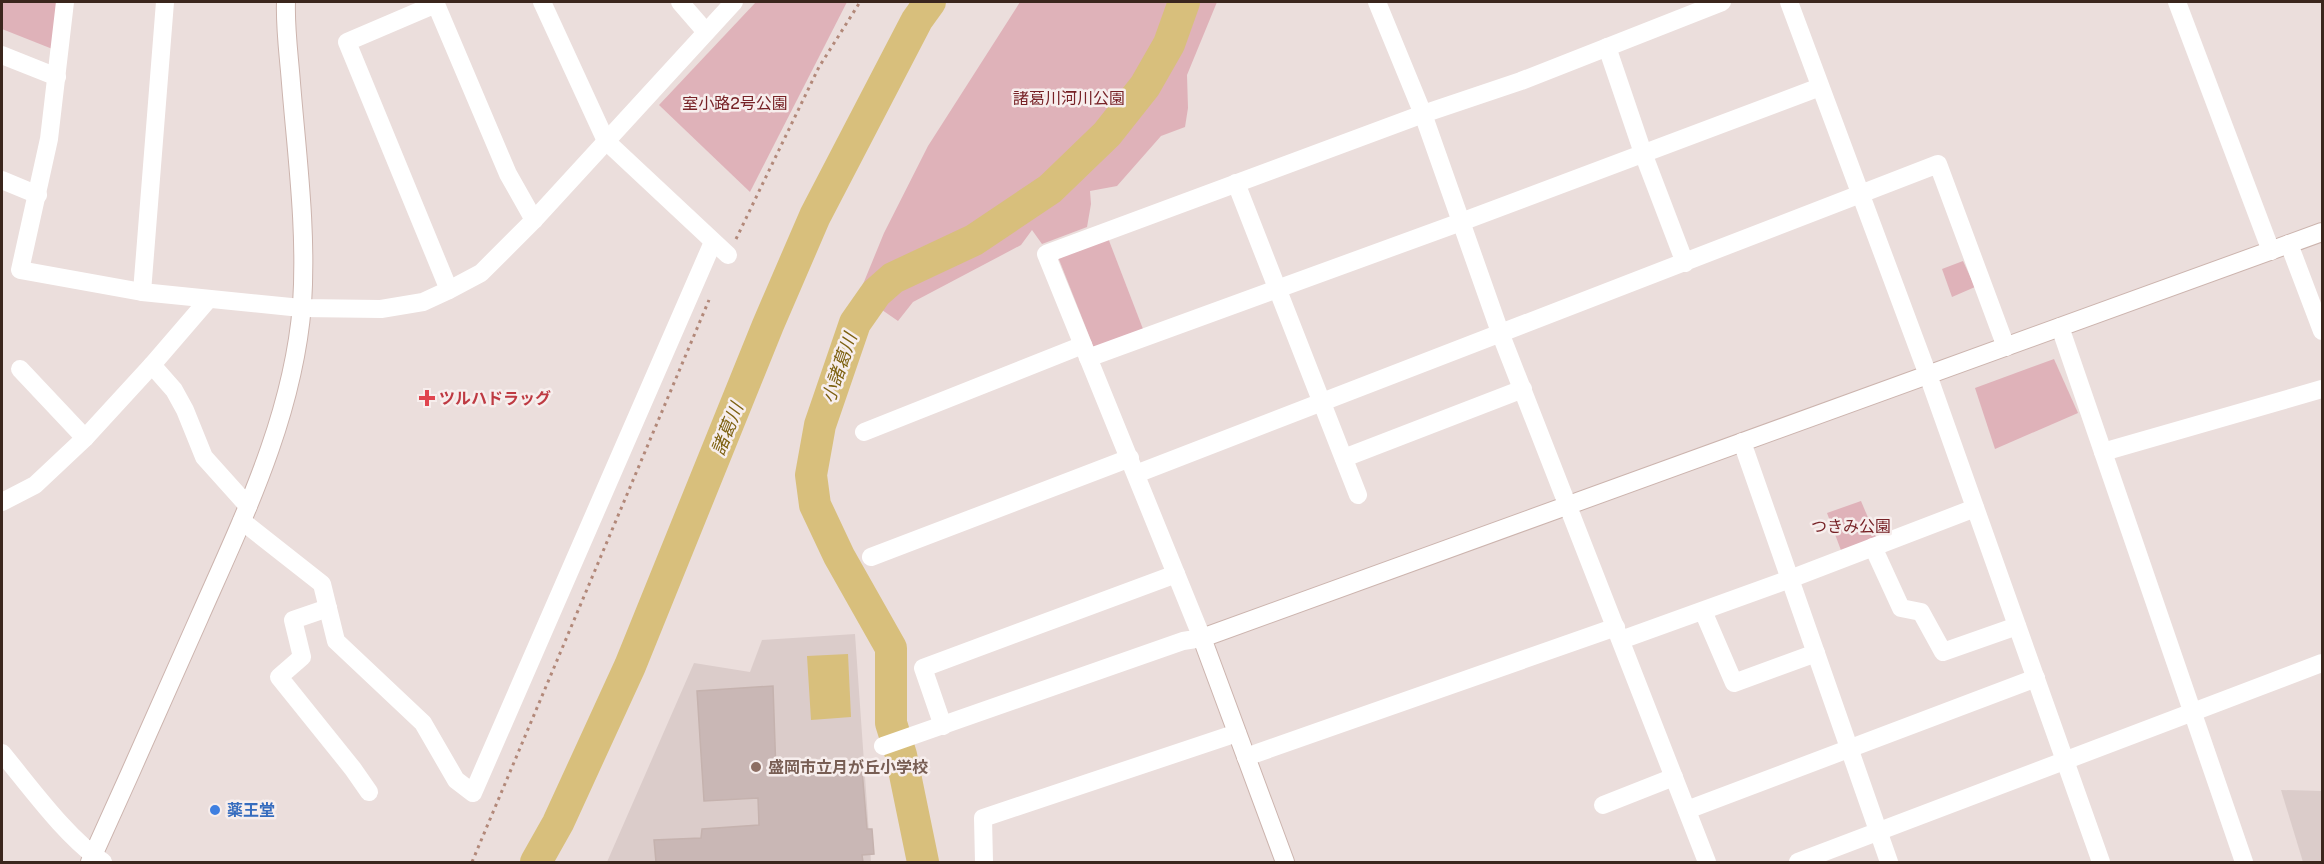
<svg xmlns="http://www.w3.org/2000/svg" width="2324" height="864" font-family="'Public Sans','Noto Sans JP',sans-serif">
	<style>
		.built { fill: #dbccca }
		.green { fill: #dfb2b9 }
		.water { fill: #d8bf7c }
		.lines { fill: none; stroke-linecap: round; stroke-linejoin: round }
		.river { stroke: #d8bf7c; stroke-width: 32 }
		.building { fill: #c9b7b5; stroke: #c5b2ae; stroke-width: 1.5 }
		.secondary-casing { stroke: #ccb4ae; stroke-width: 20 }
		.path { stroke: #b28879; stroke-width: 3; stroke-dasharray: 3 4.5; stroke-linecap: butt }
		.street { stroke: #fff; stroke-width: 18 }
		.secondary { stroke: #fff; stroke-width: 18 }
		.health-dot { fill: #e0444e; stroke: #f7eeed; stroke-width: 2 }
		.education-dot { fill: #8d6e63; stroke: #f7eeed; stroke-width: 2 }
		.shop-dot { fill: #3f7fe0; stroke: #f7eeed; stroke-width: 2 }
		.labels { text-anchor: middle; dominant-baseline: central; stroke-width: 5; stroke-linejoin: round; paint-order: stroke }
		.park-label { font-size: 16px; fill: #772226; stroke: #f7eeed }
		.health-label { font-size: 16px; font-weight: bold; fill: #be3a42; stroke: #f7eeed; text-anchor: start }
		.education-label { font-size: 16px; font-weight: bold; fill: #785e54; stroke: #f7eeed; text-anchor: start }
		.shop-label { font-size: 16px; font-weight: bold; fill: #366cbe; stroke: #f7eeed; text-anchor: start }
		.water-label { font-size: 18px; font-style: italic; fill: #7d6111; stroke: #f7eeed }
	</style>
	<rect width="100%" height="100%" fill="#ebdedc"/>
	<g class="built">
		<path d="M 855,634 L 871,862 L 607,862 L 694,663 L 750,672 L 762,640 Z"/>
		<path d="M 2281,790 L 2322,791 L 2322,862 L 2303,862 Z"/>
	</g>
	<g class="green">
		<path d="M 2,2 L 56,2 L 55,50 L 2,29 Z"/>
		<path d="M 756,2 L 847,2 L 750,192 L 659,105 Z"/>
		<path d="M 1020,2 L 1217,2 L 1187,75 L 1188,108 L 1185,127 L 1161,136 L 1117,186 L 1090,191 L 1091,204 L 1087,227 L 1042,244 L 1032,230 L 1021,245 L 913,302 L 898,321 L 859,294 L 884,233 L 928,146 Z"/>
		<path d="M 1108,238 L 1143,329 L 1094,348 L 1058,257 Z"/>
		<path d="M 1963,261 L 1975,287 L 1952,297 L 1942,269 Z"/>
		<path d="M 2054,359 L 2078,413 L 1995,449 L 1975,388 Z"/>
		<path d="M 1861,501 L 1877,539 L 1842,553 L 1827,513 Z"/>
	</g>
	<path class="water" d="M 848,654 L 851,717 L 811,720 L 807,656 Z"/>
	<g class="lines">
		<g class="river">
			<path d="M 536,862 L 558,823 L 630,666 L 768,325 L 815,216 L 917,20 L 930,2"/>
			<path d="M 923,862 L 901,755 L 891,723 L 891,648 L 839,556 L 815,505 L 811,475 L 820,425 L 855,323 L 876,293 L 893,278 L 974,240 L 1050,189 L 1107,134 L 1145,86 L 1169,44 L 1184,2"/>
		</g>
	</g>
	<path class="building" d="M 773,686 L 776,773 L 862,770 L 867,829 L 872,829 L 874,854 L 862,855 L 863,862 L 656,862 L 654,840 L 701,838 L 702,829 L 759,825 L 758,798 L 704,801 L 697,691 Z"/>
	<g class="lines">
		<g class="secondary-casing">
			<g id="secondary">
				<path d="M 90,862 C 127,781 163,699 199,618 C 244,516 293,417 302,305 C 307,230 297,157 291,83 C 289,56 285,29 286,2"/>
				<path d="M 1285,862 L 1202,638 L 2322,232"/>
			</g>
		</g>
		<g class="path">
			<path d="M 736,239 L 819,67 L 860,2"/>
			<path d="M 472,862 L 709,300"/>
		</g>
		<g class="street">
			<path d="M 65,2 L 49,139 L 20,270 L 142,292 L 301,308 L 381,309 L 423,302 L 449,290 L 481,273 L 534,220 L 734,2"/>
			<path d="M 435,2 L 508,174 L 534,220"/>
			<path d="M 542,2 L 606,141 L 728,255"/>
			<path d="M 680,2 L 706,32"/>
			<path d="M 1377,2 L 1423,114 L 1501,335 L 1707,862"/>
			<path d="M 1789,2 L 1928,375 L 2101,862"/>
			<path d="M 2177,2 L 2271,251"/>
			<path d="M 436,4 L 347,42 L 449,290"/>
			<path d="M 1607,47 L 1643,153 L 1685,263"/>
			<path d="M 2,55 L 57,77"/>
			<path d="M 2,180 L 38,195"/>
			<path d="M 1236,183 L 1358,495"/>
			<path d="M 2289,244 L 2322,331"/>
			<path d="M 142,292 L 165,2"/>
			<path d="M 2060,327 L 2244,862"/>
			<path d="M 1088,358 L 1461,222 L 1820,87"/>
			<path d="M 152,365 L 174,390 L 185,410 L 204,457 L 248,506"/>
			<path d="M 20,369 L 85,438"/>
			<path d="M 864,432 L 1083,345"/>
			<path d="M 1742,442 L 1889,862"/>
			<path d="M 2103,452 L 2322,389"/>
			<path d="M 1344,458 L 1523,389"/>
			<path d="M 1136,474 L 1938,164 L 2006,347"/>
			<path d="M 2,502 L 35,485 L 85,438 L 152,365 L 208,300"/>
			<path d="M 242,521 L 322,584 L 336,641 L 423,723 L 456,780 L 473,793 L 713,242"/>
			<path d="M 1873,547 L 1901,608 L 1921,612 L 1943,652 L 2017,626"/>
			<path d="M 871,557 L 1130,458"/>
			<path d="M 328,608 L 293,620 L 302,657 L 279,677 L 353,769 L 369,792"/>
			<path d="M 1703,611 L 1734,683 L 1816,653"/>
			<path d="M 1621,640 L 1790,579 L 1975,508"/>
			<path d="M 943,726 L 923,668 L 1176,574"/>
			<path d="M 883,746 L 1183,641 L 1202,638 L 1046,254 L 1423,114 L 1521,81 L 1722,2"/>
			<path d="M 2,753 C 31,788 66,837 103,862"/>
			<path d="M 1246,757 L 1616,627"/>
			<path d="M 1603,805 L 1674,777"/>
			<path d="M 1687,810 L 2036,678"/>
			<path d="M 984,862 L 983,818 L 1237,733"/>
			<path d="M 1798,862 L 2322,663"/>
		</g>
		<use href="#secondary" class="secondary"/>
	</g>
	<path class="health-dot" d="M424 389h6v6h6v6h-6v6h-6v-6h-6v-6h6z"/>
	<circle class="education-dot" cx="756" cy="767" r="6"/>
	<circle class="shop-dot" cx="215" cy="810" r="6"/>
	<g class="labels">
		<g class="park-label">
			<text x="1069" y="98">諸葛川河川公園</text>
			<text x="735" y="103">室小路2号公園</text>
			<text x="1851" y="526">つきみ公園</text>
		</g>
		<g class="health-label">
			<text x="439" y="398">ツルハドラッグ</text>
		</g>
		<g class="education-label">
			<text x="768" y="767">盛岡市立月が丘小学校</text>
		</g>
		<g class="shop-label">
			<text x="227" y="810">薬王堂</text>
		</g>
		<g class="water-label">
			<text transform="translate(839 368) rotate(-71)">小諸葛川</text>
			<text transform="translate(727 429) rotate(-68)">諸葛川</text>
		</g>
	</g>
	<rect width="2324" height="864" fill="none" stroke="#3b261d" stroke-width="6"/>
</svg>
